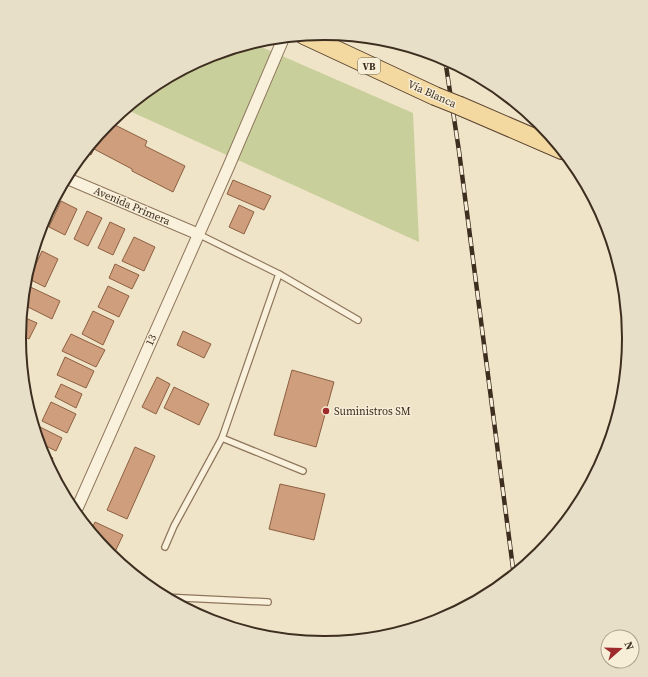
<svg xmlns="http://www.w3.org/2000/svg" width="648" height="677" font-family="'Source Serif 4',serif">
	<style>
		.green { fill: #c9cf9b }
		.building { fill: #cf9f7d; stroke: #8d5f41 }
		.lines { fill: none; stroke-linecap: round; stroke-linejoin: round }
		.lane-casing { stroke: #8d765c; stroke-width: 8 }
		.street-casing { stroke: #8d765c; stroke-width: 13 }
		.primary-casing { stroke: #5b4430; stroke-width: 20 }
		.lane { stroke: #faf1dc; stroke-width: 5.5 }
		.street { stroke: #faf1dc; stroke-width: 11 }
		.primary { stroke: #f3d9a0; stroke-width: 18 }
		.rail-casing { stroke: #3d2e20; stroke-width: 4.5 }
		.rail { stroke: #f7eed8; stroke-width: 3; stroke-dasharray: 9; stroke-linecap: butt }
		.primary-bridge-casing { stroke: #5b4430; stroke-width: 20; stroke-linecap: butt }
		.primary-bridge { stroke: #f3d9a0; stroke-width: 18 }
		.poi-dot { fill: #9e2a2b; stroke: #f7eed8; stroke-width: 1.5 }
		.labels { text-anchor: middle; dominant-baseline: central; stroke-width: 3; stroke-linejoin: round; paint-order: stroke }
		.shield { fill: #f7eed8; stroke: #756857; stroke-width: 1 }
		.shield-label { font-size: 10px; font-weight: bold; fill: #3d2e20 }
		.street-label { font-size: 11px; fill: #3d2e20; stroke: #f7eed8 }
		.poi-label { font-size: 11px; fill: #3d2e20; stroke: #f7eed8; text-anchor: start }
		.rim { fill: none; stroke: #3d2e20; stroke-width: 2 }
	</style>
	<rect width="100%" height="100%" fill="#f0e4c8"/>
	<path class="green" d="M 252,43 L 413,113 L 419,242 L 125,109 L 155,85 L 207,57 Z"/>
	<g class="building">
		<path d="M 109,122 L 147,141 L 145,146 L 185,166 L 173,192 L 132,171 L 132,169 L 94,149 L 91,155 L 85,151 Z"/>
		<path d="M 233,180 L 271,196 L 264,210 L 227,194 Z"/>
		<path d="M 61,201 L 77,209 L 65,235 L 49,227 Z"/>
		<path d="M 239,205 L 254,212 L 244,234 L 229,227 Z"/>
		<path d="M 87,211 L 102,218 L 88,246 L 74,239 Z"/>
		<path d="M 110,222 L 125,229 L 113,255 L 98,248 Z"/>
		<path d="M 134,237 L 155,247 L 144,271 L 122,261 Z"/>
		<path d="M 42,251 L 58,259 L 45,287 L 29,279 Z"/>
		<path d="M 115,264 L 139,275 L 132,289 L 109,278 Z"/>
		<path d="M 24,284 L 60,301 L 52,319 L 22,304 Z"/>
		<path d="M 108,286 L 129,296 L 119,317 L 98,307 Z"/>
		<path d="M 93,311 L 114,321 L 103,345 L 82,334 Z"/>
		<path d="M 21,316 L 37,323 L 29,339 L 19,334 Z"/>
		<path d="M 183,331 L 211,344 L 204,358 L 177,345 Z"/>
		<path d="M 71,334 L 105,350 L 96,367 L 62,351 Z"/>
		<path d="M 65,357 L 94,371 L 86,388 L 57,375 Z"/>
		<path d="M 292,370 L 334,382 L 316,447 L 274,435 Z"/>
		<path d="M 157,377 L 170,384 L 156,414 L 142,407 Z"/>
		<path d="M 61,384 L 82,394 L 76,408 L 55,397 Z"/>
		<path d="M 174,387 L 209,404 L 199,425 L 164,408 Z"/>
		<path d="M 51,402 L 76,414 L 67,433 L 42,421 Z"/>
		<path d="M 38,426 L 62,438 L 56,451 L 38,442 L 35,431 Z"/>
		<path d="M 135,447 L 155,456 L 127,519 L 107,510 Z"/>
		<path d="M 41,453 L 53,458 L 49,467 L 42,455 Z"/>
		<path d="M 280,484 L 325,494 L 314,540 L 269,529 Z"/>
		<path d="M 95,522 L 123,535 L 113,556 L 108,554 L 90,532 Z"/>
	</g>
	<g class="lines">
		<g class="lane-casing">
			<g id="lane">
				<path d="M 198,234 L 279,274 L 358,320"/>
				<path d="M 279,274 L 222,438 L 303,471"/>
				<path d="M 165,547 L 174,526 L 222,438"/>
				<path d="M 163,597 L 268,602"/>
			</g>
		</g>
		<g class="street-casing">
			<g id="street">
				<path d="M 66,178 L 198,234"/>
				<path d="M 75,513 L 228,168 L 284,37"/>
			</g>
		</g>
		<g class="primary-casing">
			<g id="primary">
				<path d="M 304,35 L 435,96"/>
				<path d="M 460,106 L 562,150"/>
			</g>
		</g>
		<use href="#lane" class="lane"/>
		<use href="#street" class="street"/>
		<use href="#primary" class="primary"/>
		<g class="rail-casing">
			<path id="rail" d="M 445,59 L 459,151 L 514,576"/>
		</g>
		<use href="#rail" class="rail"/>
		<g class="primary-bridge-casing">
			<path id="primary-bridge" d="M 435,96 L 460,106"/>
		</g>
		<use href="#primary-bridge" class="primary-bridge"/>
	</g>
	<circle class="poi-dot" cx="326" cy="411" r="4"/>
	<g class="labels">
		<rect class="shield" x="358" y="58" width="22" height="16" rx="3"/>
		<g class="shield-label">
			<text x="369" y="66">VB</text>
		</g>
		<g class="street-label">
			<text transform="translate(432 94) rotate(24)">Vía Blanca</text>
			<text transform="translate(132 206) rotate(23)">Avenida Primera</text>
			<text transform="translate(151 340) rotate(-66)">13</text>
		</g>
		<g class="poi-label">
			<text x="334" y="411">Suministros SM</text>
		</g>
	</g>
	<path d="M0 0H648V677H0ZM26 338a298 298 0 1 1 596 0a298 298 0 1 1-596 0Z" fill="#e8dfc9" fill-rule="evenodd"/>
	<path class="rim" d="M26 338a298 298 0 1 1 596 0a298 298 0 1 1-596 0Z"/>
	<g transform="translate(620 649) rotate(70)"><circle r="19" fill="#f7eed8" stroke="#ada18e"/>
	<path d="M0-3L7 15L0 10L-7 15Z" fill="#9e2a2b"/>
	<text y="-6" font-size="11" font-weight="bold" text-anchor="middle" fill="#3d2e20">N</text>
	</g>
</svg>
